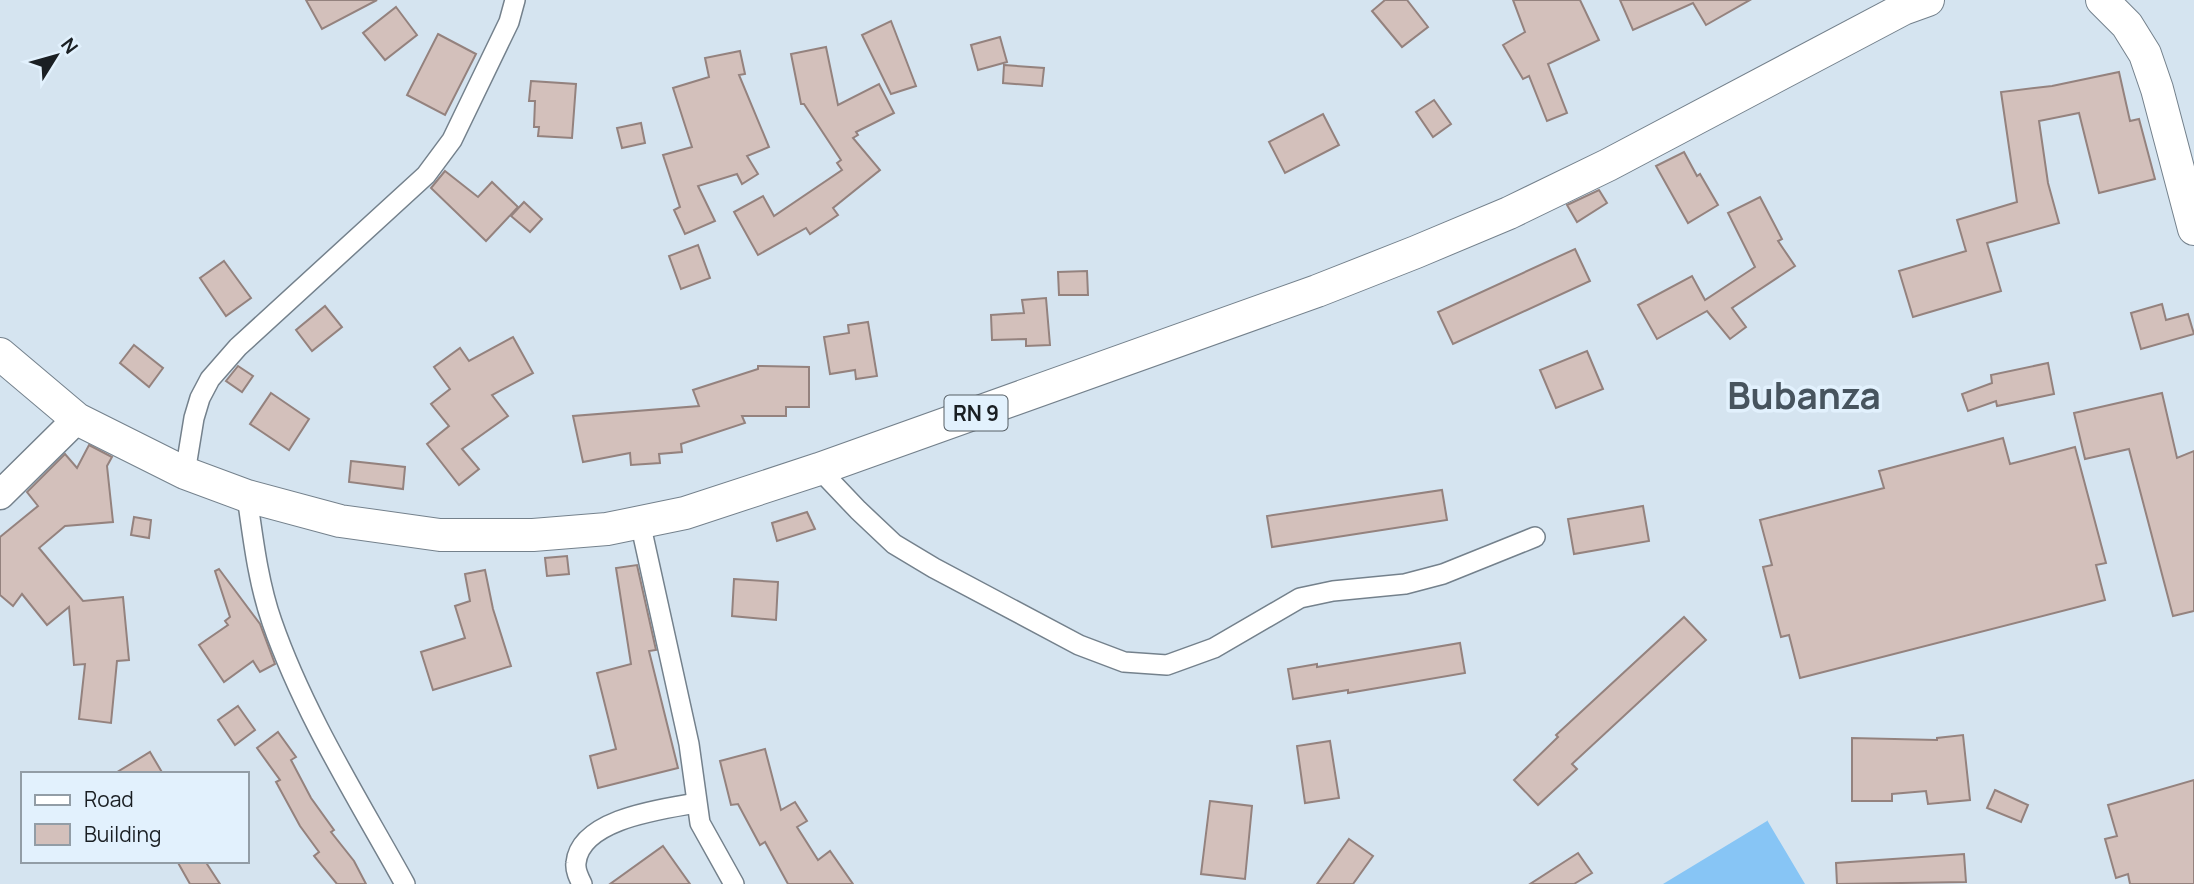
<svg xmlns="http://www.w3.org/2000/svg" width="2194" height="884" font-family="Manrope,sans-serif">
	<style>
		.green { fill: #87c5f5 }
		.building { fill: #d3c0bb; stroke: #94827e; stroke-width: 2 }
		.lines { fill: none; stroke-linecap: round; stroke-linejoin: round }
		.street-casing { stroke: #74818c; stroke-width: 22 }
		.secondary-casing { stroke: #74818c; stroke-width: 31 }
		.primary-casing { stroke: #74818c; stroke-width: 34 }
		.street { stroke: #fff; stroke-width: 19 }
		.secondary { stroke: #fff; stroke-width: 28 }
		.primary { stroke: #fff; stroke-width: 32 }
		.labels { text-anchor: middle; dominant-baseline: central; stroke-width: 7; stroke-linejoin: round; paint-order: stroke }
		.shield { fill: #e2f1fd; stroke: #565e64; stroke-width: 2 }
		.shield-label { font-size: 21px; font-weight: bold; fill: #1a1f23 }
		.town-label { font-size: 37px; font-weight: bold; fill: #47545e; stroke: #e2f1fd }
	</style>
	<rect width="100%" height="100%" fill="#d5e4f0"/>
	<path class="green" d="M 1767,820 L 1805,884 L 1663,884 L 1767,821 Z"/>
	<g class="building">
		<path d="M 306,0 L 377,0 L 322,29 Z"/>
		<path d="M 1385,0 L 1407,0 L 1428,27 L 1402,47 L 1372,11 Z"/>
		<path d="M 1513,0 L 1580,0 L 1599,40 L 1548,64 L 1567,113 L 1547,121 L 1529,76 L 1523,79 L 1503,45 L 1525,32 Z"/>
		<path d="M 1620,0 L 1750,0 L 1706,25 L 1693,3 L 1633,30 Z"/>
		<path d="M 396,7 L 417,35 L 385,60 L 363,33 Z"/>
		<path d="M 891,21 L 916,86 L 891,94 L 862,35 Z"/>
		<path d="M 438,34 L 476,54 L 445,115 L 407,95 Z"/>
		<path d="M 1000,37 L 1007,62 L 978,70 L 971,45 Z"/>
		<path d="M 826,47 L 838,105 L 879,84 L 894,113 L 856,132 L 858,135 L 853,138 L 880,170 L 833,208 L 838,215 L 810,234 L 806,228 L 758,255 L 734,212 L 763,196 L 774,216 L 842,170 L 837,163 L 841,160 L 804,104 L 801,104 L 791,54 Z"/>
		<path d="M 740,51 L 745,74 L 739,75 L 769,147 L 747,156 L 758,174 L 742,184 L 737,174 L 698,186 L 715,221 L 685,234 L 674,210 L 680,207 L 663,155 L 692,147 L 673,88 L 709,77 L 705,58 Z"/>
		<path d="M 1004,65 L 1044,68 L 1042,86 L 1003,83 Z"/>
		<path d="M 2119,72 L 2130,121 L 2139,119 L 2155,179 L 2099,193 L 2079,113 L 2039,121 L 2048,183 L 2059,223 L 1987,243 L 2001,291 L 1913,317 L 1899,271 L 1966,251 L 1957,220 L 2017,202 L 2001,92 L 2052,86 Z"/>
		<path d="M 531,81 L 576,84 L 572,138 L 538,136 L 539,127 L 534,127 L 535,101 L 529,101 Z"/>
		<path d="M 1434,100 L 1451,124 L 1433,137 L 1416,112 Z"/>
		<path d="M 1323,114 L 1339,145 L 1285,173 L 1269,142 Z"/>
		<path d="M 641,123 L 645,143 L 622,148 L 617,128 Z"/>
		<path d="M 1684,152 L 1697,176 L 1700,174 L 1718,205 L 1688,223 L 1656,166 Z"/>
		<path d="M 445,171 L 478,197 L 492,182 L 518,207 L 486,241 L 431,188 Z"/>
		<path d="M 1599,190 L 1607,203 L 1577,222 L 1567,205 Z"/>
		<path d="M 1760,197 L 1782,239 L 1778,241 L 1795,266 L 1732,308 L 1746,327 L 1730,339 L 1707,311 L 1657,339 L 1638,305 L 1692,276 L 1705,300 L 1755,267 L 1728,213 Z"/>
		<path d="M 524,202 L 542,219 L 530,232 L 511,216 Z"/>
		<path d="M 698,245 L 710,278 L 681,289 L 669,256 Z"/>
		<path d="M 1575,249 L 1590,281 L 1453,344 L 1438,312 Z"/>
		<path d="M 224,261 L 251,298 L 226,316 L 200,278 Z"/>
		<path d="M 1087,271 L 1088,295 L 1059,295 L 1058,272 Z"/>
		<path d="M 1046,298 L 1050,345 L 1026,346 L 1026,339 L 992,340 L 991,315 L 1024,313 L 1022,300 Z"/>
		<path d="M 2162,304 L 2166,320 L 2188,314 L 2194,334 L 2141,349 L 2131,313 Z"/>
		<path d="M 325,306 L 342,327 L 312,351 L 296,330 Z"/>
		<path d="M 868,322 L 877,376 L 856,379 L 855,370 L 830,374 L 824,337 L 849,333 L 848,325 Z"/>
		<path d="M 513,337 L 533,373 L 492,395 L 508,416 L 462,449 L 479,469 L 459,485 L 427,444 L 449,426 L 431,404 L 450,389 L 434,367 L 460,348 L 469,361 Z"/>
		<path d="M 134,345 L 163,368 L 149,387 L 120,363 Z"/>
		<path d="M 1587,351 L 1603,389 L 1556,408 L 1540,370 Z"/>
		<path d="M 2048,363 L 2054,394 L 1997,406 L 1996,401 L 1968,411 L 1962,394 L 1992,383 L 1991,375 Z"/>
		<path d="M 238,366 L 253,376 L 242,392 L 226,381 Z"/>
		<path d="M 758,366 L 809,367 L 809,407 L 786,407 L 786,416 L 742,416 L 745,423 L 681,444 L 682,452 L 659,454 L 660,463 L 631,465 L 630,453 L 583,462 L 573,416 L 699,406 L 693,390 L 758,369 Z"/>
		<path d="M 271,393 L 309,419 L 289,450 L 250,424 Z"/>
		<path d="M 2162,393 L 2177,458 L 2194,451 L 2194,611 L 2173,616 L 2129,449 L 2085,459 L 2074,413 Z"/>
		<path d="M 2003,438 L 2010,464 L 2075,447 L 2106,563 L 2096,565 L 2105,600 L 1800,678 L 1789,635 L 1781,637 L 1763,567 L 1772,565 L 1760,520 L 1884,488 L 1879,471 Z"/>
		<path d="M 89,445 L 112,457 L 107,466 L 113,522 L 65,526 L 39,548 L 83,601 L 123,597 L 129,660 L 117,661 L 111,723 L 79,719 L 85,664 L 74,665 L 69,607 L 47,625 L 22,594 L 13,606 L 0,595 L 0,537 L 38,506 L 27,492 L 65,454 L 77,468 Z"/>
		<path d="M 351,461 L 405,467 L 403,489 L 349,482 Z"/>
		<path d="M 1442,490 L 1447,520 L 1272,547 L 1267,516 Z"/>
		<path d="M 1643,506 L 1649,541 L 1574,554 L 1568,519 Z"/>
		<path d="M 807,512 L 815,529 L 777,541 L 772,523 Z"/>
		<path d="M 134,517 L 151,520 L 149,538 L 131,535 Z"/>
		<path d="M 567,556 L 569,574 L 547,576 L 545,558 Z"/>
		<path d="M 637,565 L 656,650 L 649,651 L 678,768 L 598,788 L 590,756 L 616,749 L 597,673 L 631,664 L 616,568 Z"/>
		<path d="M 219,569 L 260,624 L 275,664 L 260,672 L 253,661 L 224,682 L 199,645 L 228,625 L 225,621 L 230,617 L 215,571 Z"/>
		<path d="M 485,570 L 493,609 L 511,666 L 433,690 L 421,652 L 465,638 L 455,606 L 470,601 L 465,574 Z"/>
		<path d="M 734,579 L 778,582 L 776,620 L 732,616 Z"/>
		<path d="M 1684,617 L 1706,640 L 1572,764 L 1577,769 L 1538,805 L 1514,780 L 1558,737 L 1556,735 Z"/>
		<path d="M 1460,643 L 1465,673 L 1348,693 L 1348,690 L 1293,699 L 1288,669 L 1317,664 L 1317,667 Z"/>
		<path d="M 238,706 L 255,730 L 235,745 L 218,720 Z"/>
		<path d="M 278,732 L 296,757 L 291,760 L 311,798 L 334,830 L 331,832 L 354,861 L 366,884 L 337,884 L 314,856 L 319,852 L 300,826 L 276,782 L 280,780 L 257,748 Z"/>
		<path d="M 1963,735 L 1970,800 L 1928,804 L 1926,791 L 1892,794 L 1892,801 L 1852,801 L 1852,738 L 1937,740 L 1937,738 Z"/>
		<path d="M 1330,741 L 1339,798 L 1305,803 L 1297,746 Z"/>
		<path d="M 765,749 L 781,810 L 795,802 L 807,821 L 797,827 L 818,860 L 830,851 L 853,884 L 788,884 L 765,842 L 760,845 L 738,804 L 731,805 L 720,761 Z"/>
		<path d="M 150,752 L 163,774 L 114,774 Z"/>
		<path d="M 2194,780 L 2194,884 L 2130,884 L 2128,874 L 2116,878 L 2105,839 L 2117,836 L 2108,805 Z"/>
		<path d="M 1995,790 L 2028,805 L 2021,822 L 1987,808 Z"/>
		<path d="M 1210,801 L 1252,806 L 1245,879 L 1201,874 Z"/>
		<path d="M 1349,839 L 1373,856 L 1353,884 L 1317,884 Z"/>
		<path d="M 663,846 L 690,884 L 610,884 Z"/>
		<path d="M 1578,853 L 1592,873 L 1574,884 L 1530,884 Z"/>
		<path d="M 1964,854 L 1966,882 L 1837,884 L 1836,863 Z"/>
		<path d="M 177,861 L 205,861 L 220,884 L 190,884 Z"/>
	</g>
	<g class="lines">
		<g class="street-casing">
			<g id="street">
				<path d="M 819,469 L 858,510 L 894,544 L 934,568 L 1079,645 L 1124,662 L 1167,665 L 1214,648 L 1300,598 L 1333,591 L 1405,584 L 1443,574 L 1535,537"/>
				<path d="M 185,473 L 194,418 L 200,398 L 210,379 L 238,347 L 426,175 L 452,140 L 509,22 L 515,0"/>
				<path d="M 247,496 C 253,538 258,582 272,622 C 304,714 358,799 405,884"/>
				<path d="M 640,522 L 689,744 L 700,823 L 734,884"/>
				<path d="M 582,884 C 579,878 575,870 576,863 C 580,819 662,809 696,803"/>
			</g>
		</g>
		<g class="secondary-casing">
			<path id="secondary" d="M 0,495 L 77,419"/>
		</g>
		<g class="primary-casing">
			<g id="primary">
				<path d="M 2102,0 L 2127,25 L 2145,54 L 2157,89 L 2194,229"/>
				<path d="M 0,354 L 77,419 L 185,473 L 247,496 L 340,521 L 440,535 L 533,535 L 607,529 L 685,513 L 819,469 L 1317,291 L 1416,252 L 1509,213 L 1608,165 L 1903,9 L 1928,0"/>
			</g>
		</g>
		<use href="#street" class="street"/>
		<use href="#secondary" class="secondary"/>
		<use href="#primary" class="primary"/>
	</g>
	<g class="labels">
		<rect class="shield" x="944.5" y="395.5" width="63" height="35" rx="5"/>
		<g class="shield-label">
			<text x="976" y="413">RN 9</text>
		</g>
		<g class="town-label">
			<text x="1804" y="395">Bubanza</text>
		</g>
	</g>
	<rect x="21" y="772" width="228" height="91" fill="#e2f1fd" stroke="#929da6" stroke-width="2"/>
	<rect x="35" y="795" width="35" height="10" fill="#ffffff" stroke="#929da6" stroke-width="2"/>
	<text x="84" y="807" font-size="21" fill="#1a1f23">Road</text>
	<rect x="35" y="824" width="35" height="21" fill="#d3c0bb" stroke="#929da6" stroke-width="2"/>
	<text x="84" y="842" font-size="21" fill="#1a1f23">Building</text>
	<g transform="translate(56 56) rotate(53)" stroke="#e2f1fd" stroke-width="5" paint-order="stroke">
	<path d="M0-5L12 26L0 18L-12 26Z" fill="#1a1f23"/>
	<text y="-10" font-size="19" font-weight="bold" text-anchor="middle" fill="#1a1f23">N</text>
	</g>
</svg>
